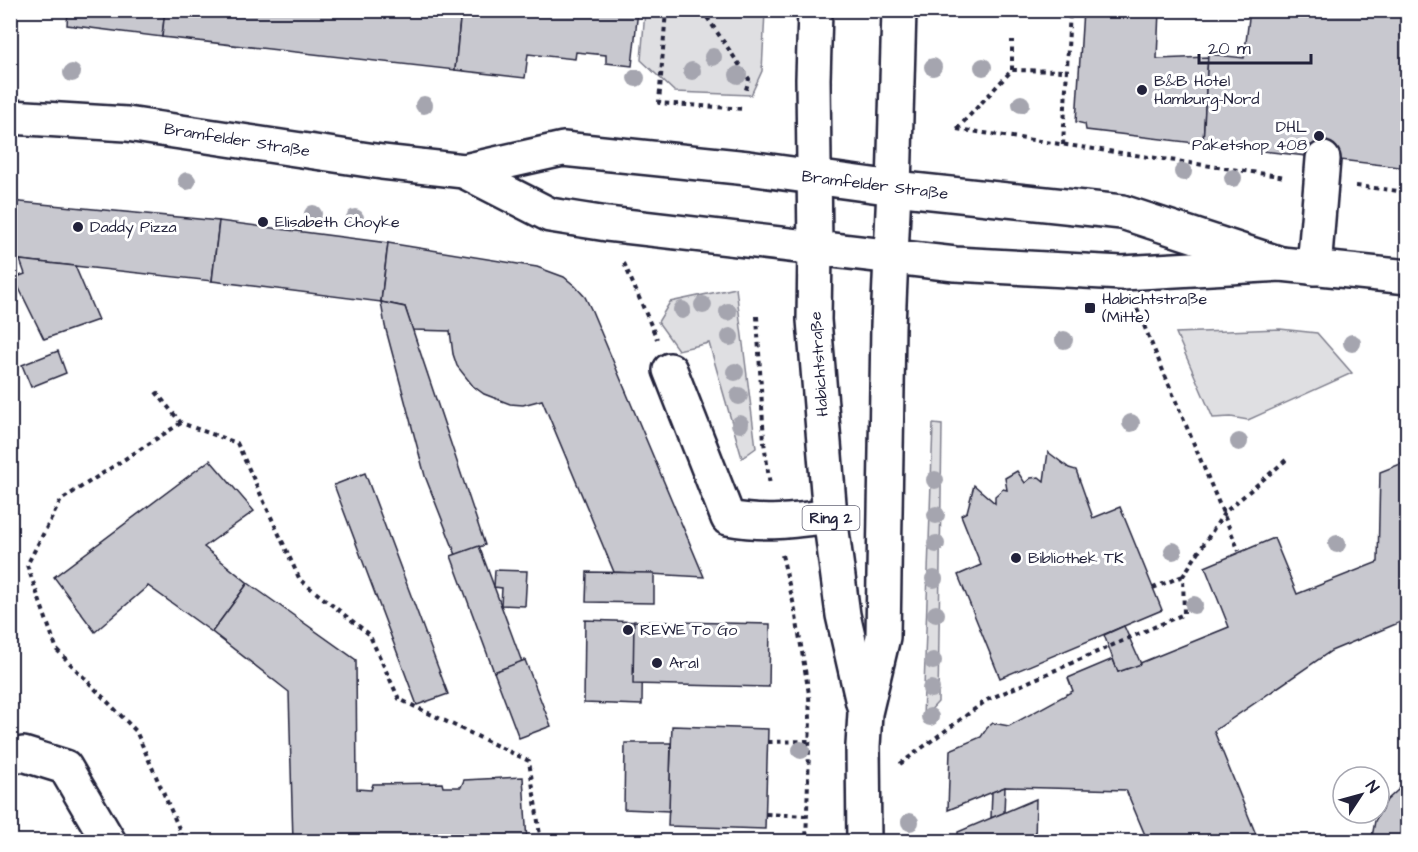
<svg xmlns="http://www.w3.org/2000/svg" width="1418" height="852" font-family="'Architects Daughter',sans-serif">
	<style>
		.green { fill: #dfdfe2; stroke: #80808e; stroke-width: 1.5 }
		.building { fill: #c8c8cf; stroke: #22223b; stroke-width: 1.5 }
		.lines { fill: none; stroke-linecap: round; stroke-linejoin: round }
		.minor-casing { stroke: #22223b; stroke-width: 38 }
		.major-casing { stroke: #22223b; stroke-width: 38 }
		.path { stroke: #22223b; stroke-width: 4; stroke-dasharray: 4.5 4.5; stroke-linecap: butt }
		.minor { stroke: #fff; stroke-width: 33 }
		.major { stroke: #fff; stroke-width: 33 }
		.tree { fill: #a5a5af }
		.poi-dot { fill: #22223b; stroke: #fff; stroke-width: 2 }
		.labels { text-anchor: middle; dominant-baseline: central; stroke-width: 6; stroke-linejoin: round; paint-order: stroke }
		.shield { fill: #fff; stroke: #646476; stroke-width: 1.5 }
		.shield-label { font-size: 15px; font-weight: bold; fill: #22223b }
		.poi-label { font-size: 16px; fill: #22223b; stroke: #fff; text-anchor: start }
		.street-label { font-size: 16px; fill: #22223b; stroke: #fff }
	</style>
	<rect width="100%" height="100%" fill="#fff"/>
	<filter id="ink" filterUnits="userSpaceOnUse"><feTurbulence type="fractalNoise" baseFrequency=".0167" numOctaves="2"/><feDisplacementMap in="SourceGraphic" scale="12" xChannelSelector="R" yChannelSelector="G"/><feConvolveMatrix kernelMatrix="1 2 1 2 8 2 1 2 1" color-interpolation-filters="sRGB"/></filter>
	<g filter="url(#ink)">
		<g class="green">
			<path d="M 645,11 L 765,11 L 762,71 L 751,95 L 675,92 L 641,60 Z"/>
			<path d="M 736,288 L 756,448 L 742,458 L 709,343 L 678,350 L 658,322 L 670,302 Z"/>
			<path d="M 1280,329 L 1317,333 L 1352,373 L 1248,420 L 1231,417 L 1213,418 L 1176,333 Z"/>
			<path d="M 933,424 L 942,425 L 938,702 L 923,718 Z"/>
		</g>
		<g class="building">
			<path d="M 68,10 L 165,10 L 162,37 L 67,25 Z"/>
			<path d="M 165,10 L 461,10 L 455,70 L 162,37 Z"/>
			<path d="M 461,10 L 638,10 L 632,66 L 606,63 L 606,55 L 576,52 L 575,59 L 528,54 L 525,78 L 455,70 Z"/>
			<path d="M 1083,10 L 1159,10 L 1157,59 L 1208,57 L 1203,144 L 1086,130 L 1085,124 L 1076,122 Z"/>
			<path d="M 1250,10 L 1408,10 L 1408,168 L 1203,144 L 1208,54 L 1244,58 Z"/>
			<path d="M 10,201 L 219,221 L 212,281 L 10,259 Z"/>
			<path d="M 219,221 L 388,243 L 381,302 L 212,281 Z"/>
			<path d="M 388,243 L 537,267 L 564,277 L 575,286 L 585,297 L 592,311 L 704,577 L 614,572 L 542,400 L 523,405 L 510,404 L 484,394 L 473,386 L 457,366 L 453,354 L 450,331 L 412,330 L 405,307 L 381,302 Z"/>
			<path d="M 20,260 L 75,266 L 98,320 L 44,339 L 14,278 L 25,274 Z"/>
			<path d="M 381,302 L 405,307 L 485,545 L 456,555 L 425,476 L 385,326 Z"/>
			<path d="M 58,351 L 66,373 L 31,387 L 22,365 Z"/>
			<path d="M 1048,452 L 1069,468 L 1076,470 L 1093,518 L 1120,507 L 1162,610 L 1000,678 L 958,575 L 981,565 L 961,515 L 967,512 L 974,485 L 995,503 L 995,496 L 1003,489 L 1007,490 L 1005,478 L 1017,471 L 1025,483 L 1031,478 L 1039,477 L 1044,481 Z"/>
			<path d="M 210,460 L 254,511 L 204,547 L 248,583 L 212,632 L 148,586 L 95,632 L 54,577 Z"/>
			<path d="M 1408,461 L 1408,619 L 1331,651 L 1214,731 L 1259,842 L 1148,842 L 1126,790 L 1005,787 L 948,810 L 950,750 L 981,737 L 987,728 L 993,723 L 1009,726 L 1073,691 L 1068,678 L 1113,659 L 1118,672 L 1229,627 L 1205,567 L 1274,538 L 1297,594 L 1378,562 L 1380,472 Z"/>
			<path d="M 365,473 L 448,694 L 417,705 L 334,485 Z"/>
			<path d="M 479,546 L 522,662 L 494,672 L 451,556 Z"/>
			<path d="M 495,570 L 527,571 L 525,606 L 501,605 L 502,588 L 494,587 Z"/>
			<path d="M 587,572 L 654,573 L 654,603 L 586,602 Z"/>
			<path d="M 248,583 L 356,660 L 357,789 L 371,790 L 373,784 L 442,783 L 443,787 L 461,787 L 464,780 L 523,777 L 527,842 L 293,842 L 289,692 L 212,632 Z"/>
			<path d="M 585,620 L 643,622 L 642,705 L 584,703 Z"/>
			<path d="M 634,621 L 770,624 L 769,687 L 633,684 Z"/>
			<path d="M 1124,626 L 1141,664 L 1118,672 L 1104,635 Z"/>
			<path d="M 525,660 L 551,726 L 519,738 L 494,672 Z"/>
			<path d="M 672,726 L 768,729 L 765,829 L 668,826 Z"/>
			<path d="M 625,743 L 671,743 L 669,811 L 624,809 Z"/>
			<path d="M 1408,781 L 1408,842 L 1371,842 L 1375,821 L 1387,800 Z"/>
			<path d="M 1005,787 L 1004,813 L 991,818 L 992,792 Z"/>
			<path d="M 1036,799 L 1035,842 L 958,842 L 958,832 Z"/>
		</g>
		<g class="lines">
			<g class="minor-casing">
				<g id="minor">
					<path d="M 1314,268 L 1323,159"/>
					<path d="M 670,370 L 728,518 C 764,525 794,521 830,516"/>
					<path d="M 10,757 L 23,754 L 65,767 L 109,842"/>
				</g>
			</g>
			<g class="major-casing">
				<g id="major">
					<path d="M 815,10 L 813,79 L 815,248 L 814,320 L 830,516 L 843,615 L 863,703"/>
					<path d="M 10,117 L 127,124 L 382,162 L 464,171 L 563,149 L 748,168 L 894,188 L 1122,212 L 1281,264"/>
					<path d="M 464,171 L 550,215 L 607,224 L 955,264 L 1122,273 L 1281,264 L 1408,277"/>
					<path d="M 864,842 L 863,746 L 865,713 L 883,637 L 888,326 L 894,188 L 899,10"/>
				</g>
			</g>
			<g class="path">
				<path d="M 666,10 L 659,103 L 745,109"/>
				<path d="M 702,10 L 749,79 L 745,93"/>
				<path d="M 1012,70 L 1012,40"/>
				<path d="M 957,129 L 1286,177"/>
				<path d="M 957,129 L 1012,70 L 1067,71"/>
				<path d="M 1063,145 L 1070,10"/>
				<path d="M 1356,186 L 1408,192"/>
				<path d="M 624,263 L 657,339"/>
				<path d="M 1137,309 L 1239,551"/>
				<path d="M 757,316 L 764,442 L 770,486"/>
				<path d="M 156,392 L 181,423 L 237,443 L 300,580 L 369,634 L 399,699 L 529,761 L 541,842"/>
				<path d="M 181,423 L 61,500 L 27,565 L 57,650 L 136,731 L 185,842"/>
				<path d="M 782,555 L 795,610 L 809,694 L 810,720 L 806,842"/>
				<path d="M 1153,588 L 1183,576"/>
				<path d="M 768,742 L 809,741"/>
				<path d="M 900,764 L 987,700 L 1184,614 L 1183,576 L 1224,513 L 1286,460"/>
				<path d="M 766,814 L 807,816"/>
			</g>
			<use href="#minor" class="minor"/>
			<use href="#major" class="major"/>
		</g>
		<g class="tree">
			<circle cx="713" cy="57" r="9"/>
			<circle cx="933" cy="67" r="9"/>
			<circle cx="983" cy="67" r="9"/>
			<circle cx="692" cy="71" r="9"/>
			<circle cx="72" cy="73" r="9"/>
			<circle cx="738" cy="75" r="9"/>
			<circle cx="636" cy="78" r="9"/>
			<circle cx="1021" cy="104" r="9"/>
			<circle cx="424" cy="105" r="9"/>
			<circle cx="1183" cy="172" r="9"/>
			<circle cx="1233" cy="178" r="9"/>
			<circle cx="187" cy="181" r="9"/>
			<circle cx="313" cy="214" r="9"/>
			<circle cx="355" cy="218" r="9"/>
			<circle cx="703" cy="305" r="9"/>
			<circle cx="682" cy="310" r="9"/>
			<circle cx="728" cy="312" r="9"/>
			<circle cx="730" cy="337" r="9"/>
			<circle cx="1064" cy="340" r="9"/>
			<circle cx="1352" cy="343" r="9"/>
			<circle cx="735" cy="372" r="9"/>
			<circle cx="739" cy="396" r="9"/>
			<circle cx="1131" cy="423" r="9"/>
			<circle cx="740" cy="424" r="9"/>
			<circle cx="1239" cy="442" r="9"/>
			<circle cx="935" cy="480" r="9"/>
			<circle cx="936" cy="515" r="9"/>
			<circle cx="936" cy="544" r="9"/>
			<circle cx="1337" cy="544" r="9"/>
			<circle cx="1173" cy="551" r="9"/>
			<circle cx="934" cy="579" r="9"/>
			<circle cx="1194" cy="605" r="9"/>
			<circle cx="936" cy="614" r="9"/>
			<circle cx="933" cy="661" r="9"/>
			<circle cx="931" cy="689" r="9"/>
			<circle cx="930" cy="717" r="9"/>
			<circle cx="801" cy="750" r="9"/>
			<circle cx="910" cy="822" r="9"/>
		</g>
	</g>
	<g class="poi-dot">
		<circle cx="1142" cy="90" r="6"/>
		<circle cx="1319" cy="136" r="6"/>
		<circle cx="263" cy="222" r="6"/>
		<circle cx="78" cy="227" r="6"/>
		<rect x="1084" y="302" width="12" height="12" rx="3"/>
		<circle cx="1016" cy="558" r="6"/>
		<circle cx="628" cy="630" r="6"/>
		<circle cx="657" cy="663" r="6"/>
	</g>
	<g class="labels">
		<rect class="shield" x="802.5" y="506" width="57" height="24" rx="4.5"/>
		<g class="shield-label">
			<text x="831" y="518">Ring 2</text>
		</g>
		<g class="poi-label">
			<text x="1154" y="81">B&amp;B Hotel<tspan x="1154" dy="18">Hamburg-Nord</tspan></text>
			<text x="1307" y="127" text-anchor="end">DHL<tspan x="1307" dy="18">Paketshop 408</tspan></text>
			<text x="275" y="222">Elisabeth Choyke</text>
			<text x="90" y="227">Daddy Pizza</text>
			<text x="1102" y="299">Habichtstraße<tspan x="1102" dy="18">(Mitte)</tspan></text>
			<text x="1028" y="558">Bibliothek TK</text>
			<text x="640" y="630">REWE To Go</text>
			<text x="669" y="663">Aral</text>
		</g>
		<g class="street-label">
			<text transform="translate(237 140) rotate(9)">Bramfelder Straße</text>
			<text transform="translate(875 185) rotate(7)">Bramfelder Straße</text>
			<text transform="translate(819 364) rotate(-94)">Habichtstraße</text>
		</g>
	</g>
	<rect width="1418" height="852" fill="none" stroke="#fff" stroke-width="36"/>
	<rect x="18" y="18" width="1382" height="816" fill="none" stroke="#22223b" stroke-width="2" filter="url(#ink)"/>
	<g transform="translate(1361 795) rotate(54)"><circle r="28" fill="#ffffff" stroke="#a7a7b1" stroke-width="1.5"/>
	<path d="M0-4.5L10 22L0 15L-10 22Z" fill="#22223b"/>
	<text y="-9" font-size="16" font-weight="bold" text-anchor="middle" fill="#22223b">N</text>
	</g>
	<path d="M1199 54v9h112v-9" fill="none" stroke="#22223b" stroke-width="3"/>
	<text x="1208" y="54" font-size="18" fill="#22223b" stroke="#ffffff" stroke-width="4.5" paint-order="stroke">20 m</text>
</svg>
